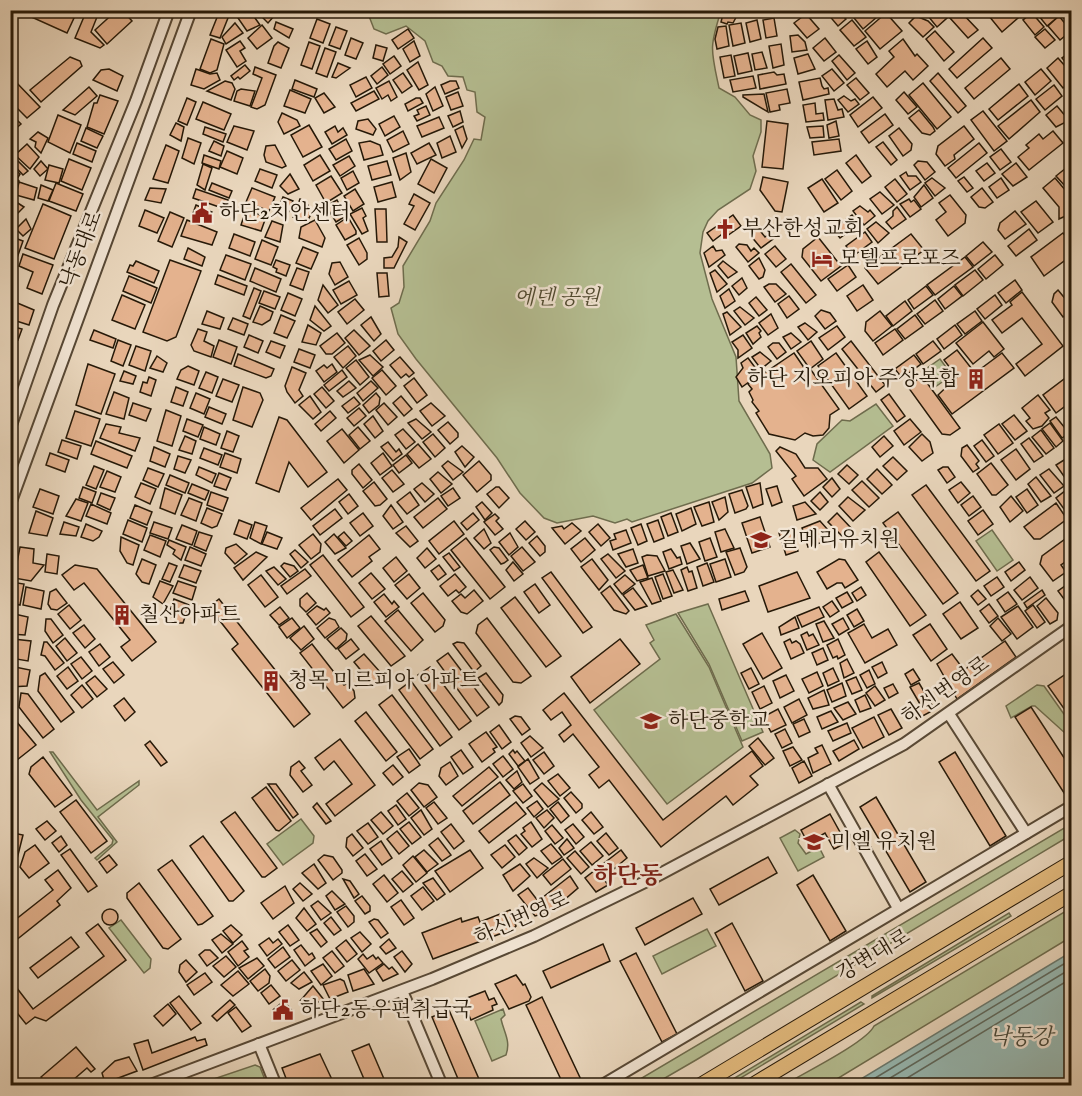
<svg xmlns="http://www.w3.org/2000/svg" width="1082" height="1096" font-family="'IM FELL English','Noto Serif KR',serif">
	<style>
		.green { fill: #b5be92; stroke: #6e6c4d; stroke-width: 1.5 }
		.water { fill: #97b9b3; stroke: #6a796f; stroke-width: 1.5 }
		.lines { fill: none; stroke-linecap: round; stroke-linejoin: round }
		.shore { stroke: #5e695e; stroke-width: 1.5 }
		.building { fill: #e4b28e; stroke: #261908; stroke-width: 1.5 }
		.minor-casing { stroke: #574835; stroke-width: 14 }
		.major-casing { stroke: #261908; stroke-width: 16 }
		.minor { stroke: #f1e4d3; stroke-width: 10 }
		.major { stroke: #e4bb7e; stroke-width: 14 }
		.labels { text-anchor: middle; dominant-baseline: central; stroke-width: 5; stroke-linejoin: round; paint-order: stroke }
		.poi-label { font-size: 21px; fill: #261908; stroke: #f1e4d3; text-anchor: start }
		.street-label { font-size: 21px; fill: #261908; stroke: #f1e4d3 }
		.park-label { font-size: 21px; font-style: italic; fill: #514b31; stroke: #f1e4d3 }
		.water-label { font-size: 22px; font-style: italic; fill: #48493b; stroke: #f1e4d3 }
		.quarter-label { font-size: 24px; font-weight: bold; fill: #7a1f14; stroke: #f1e4d3 }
	</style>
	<rect width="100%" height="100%" fill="#e9d6bc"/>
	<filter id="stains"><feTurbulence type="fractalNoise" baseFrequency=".00333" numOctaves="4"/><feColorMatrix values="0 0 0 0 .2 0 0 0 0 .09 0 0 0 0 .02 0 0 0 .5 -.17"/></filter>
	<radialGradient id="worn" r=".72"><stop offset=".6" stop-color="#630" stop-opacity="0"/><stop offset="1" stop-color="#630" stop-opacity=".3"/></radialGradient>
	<g class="green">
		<path d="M 367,11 L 721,11 C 709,48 711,50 719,88 L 735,97 L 750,115 L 761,120 L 761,132 L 753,156 L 756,171 L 750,189 L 718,210 L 708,221 L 703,232 L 700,253 L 712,299 L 736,357 L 739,401 L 770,454 L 772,468 L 752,483 L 632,522 L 627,519 L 615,523 L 593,516 L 557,523 L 544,518 L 520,493 L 497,458 L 416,359 L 398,334 L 391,308 L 399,303 L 404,287 L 403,266 L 430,221 L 436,203 L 464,160 L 474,139 L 481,140 L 485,117 L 477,112 L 475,92 L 467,90 L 463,77 L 448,76 L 442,66 L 433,62 L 425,41 L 406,26 L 386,34 L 374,29 Z"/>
		<path d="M 940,359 L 952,375 L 935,387 L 923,371 Z"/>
		<path d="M 876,404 L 893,426 L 830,472 L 813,460 L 817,444 L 842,420 L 850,421 Z"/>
		<path d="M 992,530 L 1013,560 L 997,571 L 976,541 Z"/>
		<path d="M 708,604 L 763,732 L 742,741 L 709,664 L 678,613 Z"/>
		<path d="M 676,614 L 709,667 L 743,747 L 667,804 L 594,710 L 660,659 L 650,643 L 654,640 L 646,625 Z"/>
		<path d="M 1037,685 L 1044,686 L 1071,724 L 1071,732 L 1066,734 L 1035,706 L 1032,706 L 1011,718 L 1006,706 Z"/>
		<path d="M 50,752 L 53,752 L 97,810 L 139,781 L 139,785 L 98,817 L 117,842 L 97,860 L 95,858 L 112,844 L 113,840 L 81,800 Z"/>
		<path d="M 301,819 L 314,836 L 313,843 L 283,865 L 267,844 Z"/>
		<path d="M 1071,824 L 1071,835 L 696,1060 L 653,1085 L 630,1085 Z"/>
		<path d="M 795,830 L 800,834 L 798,843 L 806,854 L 819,847 L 824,857 L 798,871 L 780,838 Z"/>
		<path d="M 1071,908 L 1071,937 L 827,1085 L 784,1085 C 802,1074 867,1042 874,1026 Z"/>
		<path d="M 1009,913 L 1011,916 L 872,998 L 872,996 Z"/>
		<path d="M 121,920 L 151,959 L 150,968 L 144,973 L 109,928 Z"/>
		<path d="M 707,929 L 716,946 L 662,974 L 653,956 Z"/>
		<path d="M 861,1002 L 864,1004 L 729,1085 L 723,1085 Z"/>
		<path d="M 503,1009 L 505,1015 L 501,1019 C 504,1033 511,1041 506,1055 L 492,1061 L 475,1021 Z"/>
		<path d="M 255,1065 L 260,1067 L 267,1085 L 196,1085 Z"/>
	</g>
	<path class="water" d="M 1071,952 L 1071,1085 L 851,1085 Z"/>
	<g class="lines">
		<g class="shore">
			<path d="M 862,1086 L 1072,959"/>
			<path d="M 877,1086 L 1072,968"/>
			<path d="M 894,1086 L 1072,978"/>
		</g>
	</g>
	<g class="building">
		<path d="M 16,10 L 58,10 L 74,18 L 67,33 Z"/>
		<path d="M 117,10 L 122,10 L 132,21 L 107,44 L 95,30 Z"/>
		<path d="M 220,10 L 237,10 L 235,15 L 230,13 L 220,38 L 210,35 Z"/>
		<path d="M 255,10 L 270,10 L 275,15 L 268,23 Z"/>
		<path d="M 724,10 L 740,10 L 733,23 L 728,22 L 727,24 L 721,22 Z"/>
		<path d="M 829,10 L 836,10 L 846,19 L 838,26 L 827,13 Z"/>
		<path d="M 853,10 L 883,10 L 884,11 L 863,29 L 850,13 Z"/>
		<path d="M 923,10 L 947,10 L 948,12 L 947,18 L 937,27 Z"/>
		<path d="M 959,10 L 978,30 L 968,38 L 950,18 Z"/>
		<path d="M 984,10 L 1023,10 L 1025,12 L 1002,32 Z"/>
		<path d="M 1034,10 L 1054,10 L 1059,16 L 1047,26 Z"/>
		<path d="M 1057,10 L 1072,10 L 1072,27 Z"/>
		<path d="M 250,11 L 260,25 L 247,31 L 238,18 Z"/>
		<path d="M 86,12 L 97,17 L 91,32 L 104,45 L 100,48 L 75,38 Z"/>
		<path d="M 886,13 L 902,31 L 880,49 L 865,31 Z"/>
		<path d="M 1032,13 L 1044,27 L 1035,35 L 1023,20 Z"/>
		<path d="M 806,14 L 819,29 L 807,38 L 794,23 Z"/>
		<path d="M 916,16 L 928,21 L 934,27 L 923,37 L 909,23 Z"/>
		<path d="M 1059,16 L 1071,31 L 1060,40 L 1048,26 Z"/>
		<path d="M 774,18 L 777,36 L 766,38 L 763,20 Z"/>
		<path d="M 317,19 L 330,24 L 323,43 L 310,38 Z"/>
		<path d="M 757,20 L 761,39 L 750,42 L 746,23 Z"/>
		<path d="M 852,20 L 866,37 L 854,46 L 840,30 Z"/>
		<path d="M 276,22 L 293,29 L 289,38 L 274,29 Z"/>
		<path d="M 235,23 L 243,33 L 226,44 L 222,37 Z"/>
		<path d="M 741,23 L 745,43 L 733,46 L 729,25 Z"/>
		<path d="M 262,25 L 272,38 L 257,49 L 248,38 Z"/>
		<path d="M 726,26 L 729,46 L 717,49 L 715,39 L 718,27 Z"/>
		<path d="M 336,27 L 347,31 L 340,49 L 329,45 Z"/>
		<path d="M 408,29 L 414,38 L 398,49 L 392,40 Z"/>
		<path d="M 1045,29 L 1055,40 L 1045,48 L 1035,37 Z"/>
		<path d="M 935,31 L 954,52 L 944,61 L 926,39 Z"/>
		<path d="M 798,35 L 805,42 L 807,50 L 792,52 L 790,36 Z"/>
		<path d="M 351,38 L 363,43 L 356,59 L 345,55 Z"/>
		<path d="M 825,38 L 836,52 L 824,61 L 813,48 Z"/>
		<path d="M 983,38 L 992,48 L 957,78 L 949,69 Z"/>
		<path d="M 211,39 L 224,44 L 217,70 L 210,73 L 200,69 Z"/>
		<path d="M 903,39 L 915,56 L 917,54 L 928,66 L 913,80 L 905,71 L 887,87 L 876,74 L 894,57 L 889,51 Z"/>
		<path d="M 240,41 L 245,48 L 240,51 L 246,61 L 237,67 L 226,50 Z"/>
		<path d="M 414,41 L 420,56 L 410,62 L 403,49 Z"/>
		<path d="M 867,41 L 877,57 L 868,64 L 856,49 Z"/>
		<path d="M 278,42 L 289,48 L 281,68 L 268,63 L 274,46 Z"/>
		<path d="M 309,42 L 320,46 L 312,69 L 301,65 Z"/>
		<path d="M 781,44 L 784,65 L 773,68 L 769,46 Z"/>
		<path d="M 376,45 L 387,48 L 383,61 L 373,58 Z"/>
		<path d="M 325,48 L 336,52 L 327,77 L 316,73 Z"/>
		<path d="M 1072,51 L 1072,70 L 1062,58 Z"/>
		<path d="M 762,52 L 767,68 L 755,70 L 752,54 Z"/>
		<path d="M 748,53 L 752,71 L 738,74 L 734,56 Z"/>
		<path d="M 808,54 L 815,69 L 798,74 L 794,58 Z"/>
		<path d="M 731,55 L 735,76 L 724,78 L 720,57 Z"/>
		<path d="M 839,55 L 855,73 L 847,80 L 832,61 Z"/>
		<path d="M 394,56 L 401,66 L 390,74 L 383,64 Z"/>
		<path d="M 70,57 L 80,61 L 82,66 L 41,102 L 30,90 Z"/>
		<path d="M 1001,58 L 1010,69 L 974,99 L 965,88 Z"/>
		<path d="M 1058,58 L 1072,74 L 1072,81 L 1063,88 L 1047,68 Z"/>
		<path d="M 418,62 L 428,85 L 419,90 L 407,70 Z"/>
		<path d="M 338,63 L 350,68 L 336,78 L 332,77 Z"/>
		<path d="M 245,65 L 250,71 L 240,79 L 238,77 L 234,80 L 231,76 Z"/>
		<path d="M 255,67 L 276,75 L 265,105 L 257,109 L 251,107 L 262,78 L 253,74 Z"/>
		<path d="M 382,67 L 388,75 L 377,84 L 371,76 Z"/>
		<path d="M 109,69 L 123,76 L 117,91 L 93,80 L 101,70 Z"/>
		<path d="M 196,69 L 210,74 L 217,73 L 220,80 L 204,89 L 191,85 Z"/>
		<path d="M 832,69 L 844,83 L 834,91 L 822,76 Z"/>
		<path d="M 1041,69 L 1051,81 L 1035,95 L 1025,82 Z"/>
		<path d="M 774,72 L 777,75 L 784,74 L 786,84 L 760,89 L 758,75 Z"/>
		<path d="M 403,73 L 412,86 L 402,93 L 393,80 Z"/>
		<path d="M 938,73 L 966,106 L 958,113 L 930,81 Z"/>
		<path d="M 753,76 L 756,88 L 733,92 L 730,80 Z"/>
		<path d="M 366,77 L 372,88 L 356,97 L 350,85 Z"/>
		<path d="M 820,78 L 822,86 L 824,89 L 828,88 L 829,94 L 803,100 L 799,82 Z"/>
		<path d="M 856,78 L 869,93 L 860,100 L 847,85 Z"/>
		<path d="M 14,80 L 40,107 L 27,118 L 17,108 L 16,102 L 10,97 L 10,83 Z"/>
		<path d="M 295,80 L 317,89 L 314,97 L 292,89 Z"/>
		<path d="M 225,81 L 232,83 L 235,89 L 231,100 L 207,91 Z"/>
		<path d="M 389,81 L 397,97 L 391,101 L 388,95 L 382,99 L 376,88 Z"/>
		<path d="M 450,81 L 456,81 L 459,88 L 445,94 L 441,85 Z"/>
		<path d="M 923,83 L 951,117 L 937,129 L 909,95 Z"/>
		<path d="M 1019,84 L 1028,96 L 998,120 L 989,109 Z"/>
		<path d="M 1054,85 L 1062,96 L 1045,110 L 1036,99 Z"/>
		<path d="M 89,87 L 97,96 L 75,115 L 63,110 Z"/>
		<path d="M 435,87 L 443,106 L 433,111 L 426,94 Z"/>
		<path d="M 241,89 L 255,91 L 250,106 L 234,101 L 237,91 Z"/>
		<path d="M 787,89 L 790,103 L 779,105 L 780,110 L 770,112 L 766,93 Z"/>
		<path d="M 290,90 L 311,99 L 305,113 L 284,106 Z"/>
		<path d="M 374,91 L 379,99 L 356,111 L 351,103 Z"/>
		<path d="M 458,92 L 463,106 L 451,110 L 446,97 Z"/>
		<path d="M 904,92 L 917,107 L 908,114 L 896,100 Z"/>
		<path d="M 324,93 L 335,107 L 324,113 L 315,98 Z"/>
		<path d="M 764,94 L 768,112 L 743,97 L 743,95 Z"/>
		<path d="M 100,95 L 118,101 L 104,134 L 87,127 L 94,103 L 97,103 Z"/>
		<path d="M 844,96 L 851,101 L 855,99 L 859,104 L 848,112 L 838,100 Z"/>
		<path d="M 873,97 L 882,108 L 858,127 L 850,115 Z"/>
		<path d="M 187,98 L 196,102 L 187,125 L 178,121 Z"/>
		<path d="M 416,98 L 420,98 L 423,103 L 408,111 L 405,104 Z"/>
		<path d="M 834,99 L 838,110 L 842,109 L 844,117 L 828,120 L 825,100 Z"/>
		<path d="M 1031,100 L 1040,112 L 1009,139 L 998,126 Z"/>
		<path d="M 203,102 L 231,114 L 224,130 L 196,119 Z"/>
		<path d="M 815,103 L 816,114 L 823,113 L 824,120 L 806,122 L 803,105 Z"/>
		<path d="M 426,106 L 430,115 L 417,121 L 414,116 L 419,114 L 417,110 Z"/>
		<path d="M 1057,106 L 1067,118 L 1064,123 L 1056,127 L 1046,115 Z"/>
		<path d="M 919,110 L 933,127 L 935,131 L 930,135 L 922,133 L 909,118 Z"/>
		<path d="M 460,111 L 463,122 L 453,127 L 448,116 Z"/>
		<path d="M 983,111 L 1007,141 L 994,151 L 971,120 Z"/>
		<path d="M 10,113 L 21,124 L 14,130 L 10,127 Z"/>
		<path d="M 282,113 L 297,120 L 300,126 L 284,134 L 278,122 Z"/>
		<path d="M 885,114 L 893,125 L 869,143 L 861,132 Z"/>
		<path d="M 58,115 L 81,125 L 70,153 L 48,142 Z"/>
		<path d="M 394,116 L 400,127 L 385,136 L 379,124 Z"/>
		<path d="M 439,117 L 444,128 L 422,137 L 417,126 Z"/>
		<path d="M 368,119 L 376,129 L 373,135 L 356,129 L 358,121 Z"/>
		<path d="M 767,121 L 788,124 L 783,169 L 762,167 Z"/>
		<path d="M 836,121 L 839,136 L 829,138 L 827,125 Z"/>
		<path d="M 176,123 L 184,127 L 181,141 L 170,135 Z"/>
		<path d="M 309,125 L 322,147 L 303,157 L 291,135 Z"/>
		<path d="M 234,126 L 254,131 L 247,150 L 227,142 Z"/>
		<path d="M 335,126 L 338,132 L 343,128 L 347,135 L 332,144 L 325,132 Z"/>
		<path d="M 463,126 L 467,139 L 462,148 L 455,130 Z"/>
		<path d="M 823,126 L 824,137 L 810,138 L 807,127 Z"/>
		<path d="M 964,126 L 974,139 L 954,155 L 955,159 L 945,166 L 936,154 L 938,146 Z"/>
		<path d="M 205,127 L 226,134 L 223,142 L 203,134 Z"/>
		<path d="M 86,128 L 103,136 L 97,148 L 81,141 Z"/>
		<path d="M 899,128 L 912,144 L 911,150 L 903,156 L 889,136 Z"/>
		<path d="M 403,131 L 409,144 L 393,152 L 387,140 Z"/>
		<path d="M 1053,131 L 1063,143 L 1029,170 L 1018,157 L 1029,148 L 1026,145 L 1039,134 L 1043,139 Z"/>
		<path d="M 38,132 L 48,138 L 41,153 L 35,147 L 36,142 L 30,139 Z"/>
		<path d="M 450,136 L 456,152 L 442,158 L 437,143 Z"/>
		<path d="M 188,138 L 201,143 L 194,164 L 182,158 Z"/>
		<path d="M 346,139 L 352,151 L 336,160 L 329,149 Z"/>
		<path d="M 839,139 L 841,151 L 814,155 L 812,142 Z"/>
		<path d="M 214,141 L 224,146 L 221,156 L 209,151 Z"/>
		<path d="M 370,141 L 380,145 L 383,155 L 364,160 L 359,143 Z"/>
		<path d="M 883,142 L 897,160 L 891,165 L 876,147 Z"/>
		<path d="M 77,143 L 96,151 L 92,162 L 73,154 Z"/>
		<path d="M 429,143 L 436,155 L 417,164 L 411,153 Z"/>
		<path d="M 979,143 L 987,153 L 956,178 L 948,168 Z"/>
		<path d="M 27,144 L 39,157 L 30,169 L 15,155 Z"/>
		<path d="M 166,145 L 179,151 L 168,183 L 153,179 Z"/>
		<path d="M 275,145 L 286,166 L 282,168 L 266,162 L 264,155 L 266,146 Z"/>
		<path d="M 1001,149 L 1011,162 L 1000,170 L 990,157 Z"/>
		<path d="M 227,151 L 243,158 L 237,174 L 220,167 Z"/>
		<path d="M 406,153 L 411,172 L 400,180 L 393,158 Z"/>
		<path d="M 204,155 L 221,161 L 219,169 L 202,163 Z"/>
		<path d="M 320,155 L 330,171 L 313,181 L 304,165 Z"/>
		<path d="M 856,155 L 871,176 L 862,183 L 846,163 Z"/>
		<path d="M 349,156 L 355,166 L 340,176 L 333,165 Z"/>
		<path d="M 14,157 L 28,171 L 23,175 L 10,161 Z"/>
		<path d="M 69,159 L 91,168 L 82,190 L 61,181 Z"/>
		<path d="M 431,159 L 447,168 L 434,193 L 418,184 Z"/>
		<path d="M 41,161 L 48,169 L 40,176 L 34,169 Z"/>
		<path d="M 387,161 L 391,175 L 372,180 L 368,166 Z"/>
		<path d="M 918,161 L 927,162 L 935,172 L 925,180 L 914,165 Z"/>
		<path d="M 987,163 L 995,173 L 984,181 L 976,171 Z"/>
		<path d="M 1016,163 L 1027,177 L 1013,186 L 1002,174 Z"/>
		<path d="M 10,164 L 20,174 L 17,179 L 19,181 L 12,187 Z"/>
		<path d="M 203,164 L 212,168 L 205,190 L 197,185 Z"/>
		<path d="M 1071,164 L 1072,180 L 1065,186 L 1056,176 Z"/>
		<path d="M 49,165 L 63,169 L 59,183 L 45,180 Z"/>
		<path d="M 260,169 L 277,175 L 272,188 L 255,181 Z"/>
		<path d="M 837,170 L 852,191 L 841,200 L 825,179 Z"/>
		<path d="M 353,171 L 359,183 L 347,190 L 341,178 Z"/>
		<path d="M 906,172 L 908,176 L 916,176 L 921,182 L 910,190 L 900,176 Z"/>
		<path d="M 290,174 L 299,189 L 288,194 L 280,186 Z"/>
		<path d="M 331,176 L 342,193 L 326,203 L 316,185 Z"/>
		<path d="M 763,177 L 788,182 L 782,212 L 775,211 L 760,190 Z"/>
		<path d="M 964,177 L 973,188 L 967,192 L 958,181 Z"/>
		<path d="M 932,178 L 945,188 L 935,196 L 925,183 Z"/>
		<path d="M 1001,178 L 1009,190 L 997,198 L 989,187 Z"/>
		<path d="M 1055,178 L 1072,198 L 1072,213 L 1059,219 L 1059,207 L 1043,188 Z"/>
		<path d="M 822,179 L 838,203 L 824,212 L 808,188 Z"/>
		<path d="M 895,179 L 907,194 L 897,202 L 885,187 Z"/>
		<path d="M 19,182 L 37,188 L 34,200 L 16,195 Z"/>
		<path d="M 392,182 L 396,197 L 378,202 L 374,187 Z"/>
		<path d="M 56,183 L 83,194 L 76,211 L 49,201 Z"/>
		<path d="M 212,183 L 232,191 L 229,198 L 209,190 Z"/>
		<path d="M 41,185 L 53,190 L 48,201 L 38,198 Z"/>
		<path d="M 924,185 L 933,198 L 921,207 L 914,197 Z"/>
		<path d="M 150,188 L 166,189 L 161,203 L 145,200 Z"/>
		<path d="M 252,188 L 275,197 L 269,211 L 246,202 Z"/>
		<path d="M 982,188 L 993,202 L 985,208 L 979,207 L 971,197 Z"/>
		<path d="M 196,189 L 228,200 L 225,209 L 193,198 Z"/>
		<path d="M 355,189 L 364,204 L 353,211 L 344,196 Z"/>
		<path d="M 880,192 L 894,205 L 882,214 L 870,199 Z"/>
		<path d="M 414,194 L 430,203 L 415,230 L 404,224 L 414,206 L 409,204 Z"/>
		<path d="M 950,195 L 966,215 L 965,223 L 948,236 L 936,220 L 946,212 L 939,203 Z"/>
		<path d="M 283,197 L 293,201 L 286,218 L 276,214 Z"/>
		<path d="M 300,199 L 306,202 L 312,212 L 307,222 L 293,217 Z"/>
		<path d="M 909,199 L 911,202 L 914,200 L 921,209 L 910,217 L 900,204 Z"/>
		<path d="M 13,200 L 24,207 L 13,218 L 10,203 Z"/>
		<path d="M 337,200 L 346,216 L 336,222 L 326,206 Z"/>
		<path d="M 1036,201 L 1053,222 L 1038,233 L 1021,212 Z"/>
		<path d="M 43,204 L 71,216 L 54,259 L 25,248 Z"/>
		<path d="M 196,205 L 212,212 L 207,222 L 192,216 Z"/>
		<path d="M 860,206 L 868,212 L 870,210 L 875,216 L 864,225 L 853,211 Z"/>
		<path d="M 897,207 L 906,219 L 892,229 L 886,222 L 893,216 L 893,211 Z"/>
		<path d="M 362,208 L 366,216 L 363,218 L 368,231 L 362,234 L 350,214 Z"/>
		<path d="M 375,209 L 386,209 L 387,242 L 377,242 Z"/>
		<path d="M 145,210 L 164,218 L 157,233 L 139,226 Z"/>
		<path d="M 246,210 L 266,217 L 261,231 L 241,225 Z"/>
		<path d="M 1015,211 L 1026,224 L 1005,239 L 998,230 L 1000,223 Z"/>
		<path d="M 170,212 L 184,218 L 172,247 L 158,241 Z"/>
		<path d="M 733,215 L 741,226 L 727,236 L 725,232 L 713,241 L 707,233 Z"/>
		<path d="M 852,215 L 859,224 L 840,238 L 833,229 Z"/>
		<path d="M 348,217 L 356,231 L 356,234 L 345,240 L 336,225 Z"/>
		<path d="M 26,219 L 31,229 L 23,236 L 16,229 Z"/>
		<path d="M 187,220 L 217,232 L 212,245 L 181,236 Z"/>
		<path d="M 315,220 L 325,238 L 322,247 L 299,238 L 301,227 Z"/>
		<path d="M 272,221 L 283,225 L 280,242 L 265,237 Z"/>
		<path d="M 876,222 L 889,233 L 878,243 L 867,229 Z"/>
		<path d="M 758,228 L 765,237 L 769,234 L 773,239 L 761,248 L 750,235 Z"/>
		<path d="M 1029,229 L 1037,240 L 1016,256 L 1008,246 Z"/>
		<path d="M 865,232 L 872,242 L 853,256 L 846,246 Z"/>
		<path d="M 1063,233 L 1072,244 L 1072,255 L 1044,276 L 1031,257 Z"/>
		<path d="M 234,234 L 255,242 L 250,256 L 229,248 Z"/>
		<path d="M 911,234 L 924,250 L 878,284 L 865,268 Z"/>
		<path d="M 12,237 L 23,241 L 17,258 L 10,255 Z"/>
		<path d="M 399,237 L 407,242 L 394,268 L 384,268 L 384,258 L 392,257 L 398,247 Z"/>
		<path d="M 818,237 L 841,266 L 821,281 L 802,257 L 803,249 Z"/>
		<path d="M 359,238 L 367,253 L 367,259 L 359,265 L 347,245 Z"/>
		<path d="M 262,240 L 278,247 L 271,265 L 255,259 Z"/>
		<path d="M 983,242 L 992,252 L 974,266 L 966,256 Z"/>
		<path d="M 739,244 L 747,245 L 751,251 L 754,248 L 759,253 L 748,262 L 736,247 Z"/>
		<path d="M 713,246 L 716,251 L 722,250 L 725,255 L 709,267 L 704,253 Z"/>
		<path d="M 775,246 L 786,259 L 776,267 L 765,254 Z"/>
		<path d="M 303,247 L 318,253 L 311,269 L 296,263 Z"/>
		<path d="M 188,248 L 205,257 L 202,266 L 184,259 Z"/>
		<path d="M 23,254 L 53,265 L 42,294 L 27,288 L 33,272 L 19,266 Z"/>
		<path d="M 226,255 L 251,264 L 245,280 L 220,270 Z"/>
		<path d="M 995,255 L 1003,265 L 986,279 L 978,269 Z"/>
		<path d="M 965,257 L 973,267 L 935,295 L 927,285 Z"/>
		<path d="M 759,258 L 765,270 L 763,277 L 759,279 L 749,266 Z"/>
		<path d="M 170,260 L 201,271 L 176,337 L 167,341 L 143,332 Z"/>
		<path d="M 276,260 L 290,265 L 286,276 L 276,272 L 277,269 L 273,267 Z"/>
		<path d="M 136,261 L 159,271 L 154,283 L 127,272 L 130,265 L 133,266 Z"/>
		<path d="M 723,261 L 737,272 L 728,278 L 718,266 Z"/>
		<path d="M 340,262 L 348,277 L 335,285 L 329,274 L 332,263 Z"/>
		<path d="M 791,264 L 816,295 L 806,303 L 781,272 Z"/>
		<path d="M 848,265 L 856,277 L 837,291 L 828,279 Z"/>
		<path d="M 255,268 L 281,279 L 276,292 L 250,281 Z"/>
		<path d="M 297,268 L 309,272 L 303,290 L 290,285 Z"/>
		<path d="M 715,270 L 727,284 L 717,292 L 710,273 Z"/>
		<path d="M 975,270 L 983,280 L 963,296 L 955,285 Z"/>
		<path d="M 377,273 L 387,273 L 389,296 L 379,297 Z"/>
		<path d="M 218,275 L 247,286 L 244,295 L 215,284 Z"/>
		<path d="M 129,276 L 157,288 L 151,303 L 123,291 Z"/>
		<path d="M 742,278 L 747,288 L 739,295 L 732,286 Z"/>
		<path d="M 1015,280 L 1022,290 L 1006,303 L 998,293 Z"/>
		<path d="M 349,281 L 357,295 L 341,304 L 333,290 Z"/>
		<path d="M 769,284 L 776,284 L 786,294 L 775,302 L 764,287 Z"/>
		<path d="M 323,285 L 338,305 L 328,313 L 318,300 Z"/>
		<path d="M 863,285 L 873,300 L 857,311 L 847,296 Z"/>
		<path d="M 926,286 L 933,295 L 914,309 L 908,300 Z"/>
		<path d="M 954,286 L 962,296 L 945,309 L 938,299 Z"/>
		<path d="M 254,288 L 261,291 L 250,319 L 243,316 Z"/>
		<path d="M 729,289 L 735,301 L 725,308 L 720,296 Z"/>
		<path d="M 1058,290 L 1072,307 L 1072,311 L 1063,317 L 1052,302 L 1054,294 Z"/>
		<path d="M 264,291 L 280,297 L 275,309 L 259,303 Z"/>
		<path d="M 1022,292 L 1063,346 L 1025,376 L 1016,364 L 1042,344 L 1022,318 L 1002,333 L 992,320 L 1012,305 L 1010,302 Z"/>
		<path d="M 288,293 L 302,299 L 295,316 L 281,310 Z"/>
		<path d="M 122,295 L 145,305 L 135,329 L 112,320 Z"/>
		<path d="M 995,295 L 1002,305 L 985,319 L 977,309 Z"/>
		<path d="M 789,296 L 799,309 L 787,318 L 778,304 Z"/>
		<path d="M 756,297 L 767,310 L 759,316 L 749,303 Z"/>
		<path d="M 355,299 L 364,310 L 347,324 L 338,312 Z"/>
		<path d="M 935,300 L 943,311 L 925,324 L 917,314 Z"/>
		<path d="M 905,301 L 912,311 L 893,326 L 886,316 Z"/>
		<path d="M 15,302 L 34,310 L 29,325 L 10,319 Z"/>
		<path d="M 260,306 L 273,312 L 270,320 L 262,325 L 253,322 Z"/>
		<path d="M 315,306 L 331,326 L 324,331 L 310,320 Z"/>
		<path d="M 740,307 L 754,318 L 745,325 L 734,311 Z"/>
		<path d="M 821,310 L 830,313 L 836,321 L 825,329 L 815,316 Z"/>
		<path d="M 207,311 L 224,318 L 220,329 L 202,324 Z"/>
		<path d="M 880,311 L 892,326 L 873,341 L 865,331 L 866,322 Z"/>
		<path d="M 975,311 L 982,321 L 965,334 L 957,324 Z"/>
		<path d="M 727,312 L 741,327 L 730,335 L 723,314 Z"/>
		<path d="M 771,314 L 778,328 L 768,335 L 759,323 Z"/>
		<path d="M 281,315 L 295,321 L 287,338 L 274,333 Z"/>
		<path d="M 915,315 L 923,326 L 905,339 L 897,329 Z"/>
		<path d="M 371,317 L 381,334 L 374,341 L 361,325 Z"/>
		<path d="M 233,318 L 248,324 L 244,335 L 228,329 Z"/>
		<path d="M 983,322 L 1004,349 L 994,357 L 989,351 L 973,364 L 956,343 Z"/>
		<path d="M 805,323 L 817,332 L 808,340 L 798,327 Z"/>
		<path d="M 308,325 L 321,333 L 316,345 L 302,342 Z"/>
		<path d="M 955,325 L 962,335 L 944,349 L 937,339 Z"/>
		<path d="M 757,326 L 761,331 L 759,333 L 761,337 L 753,344 L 746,333 Z"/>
		<path d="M 837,326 L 845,337 L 828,350 L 819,338 Z"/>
		<path d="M 14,327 L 22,329 L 18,340 L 11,338 Z"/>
		<path d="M 198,329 L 207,332 L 204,341 L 214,346 L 211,357 L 194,351 L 191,345 Z"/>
		<path d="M 895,329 L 903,340 L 883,355 L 875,343 Z"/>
		<path d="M 94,330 L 116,339 L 113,348 L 90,340 Z"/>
		<path d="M 354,330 L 370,346 L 359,355 L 345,338 Z"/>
		<path d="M 337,333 L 345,343 L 332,354 L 326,354 L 320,346 Z"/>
		<path d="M 791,333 L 801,342 L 791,349 L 783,337 Z"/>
		<path d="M 249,335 L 263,341 L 258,353 L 244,347 Z"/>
		<path d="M 743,335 L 752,348 L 738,358 L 738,350 L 732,342 Z"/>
		<path d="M 118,340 L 131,345 L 123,366 L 111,361 Z"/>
		<path d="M 219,340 L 237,347 L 231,364 L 213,357 Z"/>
		<path d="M 386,340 L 394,350 L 381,361 L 373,351 Z"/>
		<path d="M 271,341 L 285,346 L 280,358 L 266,352 Z"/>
		<path d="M 811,341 L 823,359 L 810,369 L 797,351 Z"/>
		<path d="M 851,341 L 885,385 L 876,392 L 842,349 Z"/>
		<path d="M 933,341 L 941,351 L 923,364 L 916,354 Z"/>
		<path d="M 773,343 L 779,343 L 786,352 L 777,359 L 768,347 Z"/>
		<path d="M 136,346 L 151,351 L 145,371 L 129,365 Z"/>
		<path d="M 348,346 L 356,356 L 343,368 L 334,357 Z"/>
		<path d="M 299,349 L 315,355 L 310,368 L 294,362 Z"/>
		<path d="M 957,350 L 975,373 L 1002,353 L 1014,368 L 952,414 L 938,395 L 957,377 L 944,360 Z"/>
		<path d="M 760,352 L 771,361 L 761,369 L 752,357 Z"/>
		<path d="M 794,353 L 807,372 L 811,370 L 839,409 L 830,415 L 829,428 L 823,435 L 813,436 L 805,433 L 795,440 L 769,434 L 756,413 L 759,411 L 752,402 L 753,400 L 749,392 L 752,389 L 748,384 Z"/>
		<path d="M 836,353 L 867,396 L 849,409 L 818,366 Z"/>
		<path d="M 238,354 L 274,369 L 271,376 L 266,378 L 234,366 Z"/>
		<path d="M 370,355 L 383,367 L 373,376 L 359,360 Z"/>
		<path d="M 914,355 L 921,364 L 902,378 L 895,369 Z"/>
		<path d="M 157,356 L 167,363 L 163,372 L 150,368 Z"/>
		<path d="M 400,357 L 414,373 L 409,377 L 406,374 L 401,378 L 390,365 Z"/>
		<path d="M 748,358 L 760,374 L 742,387 L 736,377 L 743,368 L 741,363 Z"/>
		<path d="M 356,360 L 369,377 L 360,385 L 346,368 Z"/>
		<path d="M 88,364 L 115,374 L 101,414 L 76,405 Z"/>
		<path d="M 332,364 L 337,372 L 324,382 L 316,371 L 324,365 L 327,368 Z"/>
		<path d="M 188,366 L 199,371 L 194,385 L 177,379 L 181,370 Z"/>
		<path d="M 292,367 L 306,373 L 299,390 L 303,396 L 295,403 L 287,392 L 285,386 Z"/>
		<path d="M 342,370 L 347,377 L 329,391 L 324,385 Z"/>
		<path d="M 382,370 L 396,386 L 386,395 L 372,378 Z"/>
		<path d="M 124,371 L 136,376 L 133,384 L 120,381 Z"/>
		<path d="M 206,372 L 218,377 L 212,393 L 199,388 Z"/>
		<path d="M 1072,373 L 1072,401 L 1056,413 L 1043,395 Z"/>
		<path d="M 922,376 L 960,428 L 950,435 L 942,434 L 908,387 Z"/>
		<path d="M 149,377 L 156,380 L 151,396 L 140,392 L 143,382 L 147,383 Z"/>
		<path d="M 414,378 L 427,395 L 417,403 L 404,386 Z"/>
		<path d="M 223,379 L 239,385 L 232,402 L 216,396 Z"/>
		<path d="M 349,381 L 356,388 L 343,397 L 337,391 Z"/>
		<path d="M 371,381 L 378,388 L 363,401 L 357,393 Z"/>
		<path d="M 176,387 L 188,392 L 183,406 L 171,402 Z"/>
		<path d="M 243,387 L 260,393 L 263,400 L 252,427 L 233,420 Z"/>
		<path d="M 322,387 L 334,401 L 326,408 L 314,394 Z"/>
		<path d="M 114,392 L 129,398 L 124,419 L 106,414 Z"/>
		<path d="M 196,393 L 210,399 L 204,414 L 190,408 Z"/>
		<path d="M 376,393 L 380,398 L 379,405 L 369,413 L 363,405 Z"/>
		<path d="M 889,394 L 905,416 L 897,422 L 881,400 Z"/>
		<path d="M 1038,395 L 1050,410 L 1045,413 L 1049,418 L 1042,426 L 1033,429 L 1026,421 L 1030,418 L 1022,408 Z"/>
		<path d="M 310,396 L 321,412 L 313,419 L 299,405 Z"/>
		<path d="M 401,396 L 412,409 L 404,416 L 393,403 Z"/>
		<path d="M 354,397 L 360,404 L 348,413 L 342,406 Z"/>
		<path d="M 133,403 L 151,409 L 146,421 L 129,415 Z"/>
		<path d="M 384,403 L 397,417 L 388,425 L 376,410 Z"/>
		<path d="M 431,403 L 445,416 L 432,426 L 420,411 Z"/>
		<path d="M 209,407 L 226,414 L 222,424 L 205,417 Z"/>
		<path d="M 359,408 L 366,416 L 354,426 L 347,418 Z"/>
		<path d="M 166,410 L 181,416 L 172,446 L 157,441 Z"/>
		<path d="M 75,411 L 100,419 L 91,446 L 66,438 Z"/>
		<path d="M 330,411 L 336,418 L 321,431 L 315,424 Z"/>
		<path d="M 1014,415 L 1027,431 L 1015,440 L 1002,424 Z"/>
		<path d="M 373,416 L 383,431 L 375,438 L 364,424 Z"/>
		<path d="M 279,417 L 287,420 L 327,472 L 308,487 L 289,462 L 279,492 L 256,483 Z"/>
		<path d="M 1056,417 L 1069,433 L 1062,438 L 1050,421 Z"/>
		<path d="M 187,419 L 203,425 L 198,437 L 183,431 Z"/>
		<path d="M 416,419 L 431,432 L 422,439 L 408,423 Z"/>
		<path d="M 910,419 L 921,432 L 904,445 L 894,431 Z"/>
		<path d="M 448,422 L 458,433 L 458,437 L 450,444 L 438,430 Z"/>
		<path d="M 1050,423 L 1063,441 L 1056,447 L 1042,429 Z"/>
		<path d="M 106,424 L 121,427 L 119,433 L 140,438 L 135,451 L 100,438 Z"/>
		<path d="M 999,424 L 1013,443 L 998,454 L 984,435 Z"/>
		<path d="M 204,427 L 220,434 L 216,445 L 200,439 Z"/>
		<path d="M 358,427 L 370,441 L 360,449 L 349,435 Z"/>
		<path d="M 342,429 L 359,450 L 344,463 L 327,441 Z"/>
		<path d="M 403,429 L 415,442 L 406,449 L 395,435 Z"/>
		<path d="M 1041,430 L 1054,448 L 1046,454 L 1032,437 Z"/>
		<path d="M 227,431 L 239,436 L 233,452 L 221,448 Z"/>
		<path d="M 433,434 L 445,448 L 435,457 L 423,442 Z"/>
		<path d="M 922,434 L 930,442 L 933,453 L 922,461 L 909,447 Z"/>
		<path d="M 185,436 L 196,441 L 192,454 L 179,450 Z"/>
		<path d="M 884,436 L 893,446 L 880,457 L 872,447 Z"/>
		<path d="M 1029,438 L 1043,456 L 1034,462 L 1021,444 Z"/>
		<path d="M 62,440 L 81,446 L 77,459 L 58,452 Z"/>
		<path d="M 982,440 L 994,456 L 986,462 L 974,446 Z"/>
		<path d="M 96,441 L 132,456 L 127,468 L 91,454 Z"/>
		<path d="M 388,442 L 396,452 L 399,449 L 402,454 L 393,461 L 381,447 Z"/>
		<path d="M 418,444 L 431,459 L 419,468 L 407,454 Z"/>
		<path d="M 967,445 L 979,461 L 976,464 L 979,468 L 973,472 L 961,456 L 962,448 Z"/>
		<path d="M 462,446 L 474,457 L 465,467 L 455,452 Z"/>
		<path d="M 154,447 L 170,454 L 165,467 L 150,461 Z"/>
		<path d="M 780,447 L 796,454 L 805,468 L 818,468 L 827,479 L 804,496 L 792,479 L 796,476 L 776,451 Z"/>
		<path d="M 204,448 L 222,455 L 218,465 L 200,458 Z"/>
		<path d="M 1016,449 L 1030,469 L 1016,480 L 1001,460 Z"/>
		<path d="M 50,453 L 69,460 L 65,472 L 46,465 Z"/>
		<path d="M 225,453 L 241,459 L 237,473 L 220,467 Z"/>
		<path d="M 383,453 L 392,466 L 380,475 L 371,463 Z"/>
		<path d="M 406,455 L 412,463 L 399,473 L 393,465 Z"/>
		<path d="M 178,456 L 191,460 L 185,473 L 174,469 Z"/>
		<path d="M 893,457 L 907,471 L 897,480 L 883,466 Z"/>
		<path d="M 1064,460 L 1072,468 L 1072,480 L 1068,482 L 1056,465 Z"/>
		<path d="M 448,461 L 463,472 L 453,480 L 442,466 Z"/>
		<path d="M 479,461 L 491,475 L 491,480 L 477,492 L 463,475 Z"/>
		<path d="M 991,463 L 1008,485 L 996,495 L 992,495 L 977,474 Z"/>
		<path d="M 359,464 L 372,480 L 363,488 L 352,474 L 352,470 Z"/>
		<path d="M 847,465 L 858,475 L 849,484 L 838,474 Z"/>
		<path d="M 94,466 L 104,470 L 96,489 L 86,485 Z"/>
		<path d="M 199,467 L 216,474 L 212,483 L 196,475 Z"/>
		<path d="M 943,467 L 948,467 L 955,477 L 947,483 L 938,470 Z"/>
		<path d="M 148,468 L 164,474 L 158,487 L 143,480 Z"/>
		<path d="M 877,469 L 892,485 L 882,494 L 867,479 Z"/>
		<path d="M 1049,469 L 1064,486 L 1054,493 L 1040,475 Z"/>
		<path d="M 392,470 L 404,484 L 393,492 L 382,478 Z"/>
		<path d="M 107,471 L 121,477 L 115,492 L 100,487 Z"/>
		<path d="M 438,472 L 452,484 L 441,493 L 430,479 Z"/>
		<path d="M 219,473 L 231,478 L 226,490 L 214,486 Z"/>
		<path d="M 170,475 L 189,483 L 185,493 L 166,485 Z"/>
		<path d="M 1036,477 L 1051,496 L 1041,502 L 1028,484 Z"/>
		<path d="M 832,478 L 840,489 L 832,497 L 823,487 Z"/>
		<path d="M 338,479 L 347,490 L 311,520 L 301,508 Z"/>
		<path d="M 862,481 L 879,498 L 869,507 L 852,490 Z"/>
		<path d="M 374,482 L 387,499 L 380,505 L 375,506 L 363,491 Z"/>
		<path d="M 961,482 L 970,493 L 958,503 L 949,490 Z"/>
		<path d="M 141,483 L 156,489 L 150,504 L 135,497 Z"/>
		<path d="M 422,483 L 434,494 L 425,502 L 414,489 Z"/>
		<path d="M 760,483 L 763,504 L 753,508 L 746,487 Z"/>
		<path d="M 192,484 L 209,491 L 205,500 L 188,493 Z"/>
		<path d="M 926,485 L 990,571 L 976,581 L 912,495 Z"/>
		<path d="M 777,486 L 782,502 L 772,506 L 766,489 Z"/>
		<path d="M 83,487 L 96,492 L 92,503 L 79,498 Z"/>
		<path d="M 496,487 L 499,487 L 509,498 L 499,508 L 487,494 Z"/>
		<path d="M 1070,487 L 1072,504 L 1064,509 L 1056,498 Z"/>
		<path d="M 165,488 L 182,495 L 175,514 L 160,508 Z"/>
		<path d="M 453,488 L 460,498 L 448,506 L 441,496 Z"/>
		<path d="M 40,489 L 59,496 L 53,514 L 33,507 Z"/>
		<path d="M 1027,489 L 1038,505 L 1027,513 L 1016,497 Z"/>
		<path d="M 742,490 L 748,506 L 746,509 L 735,513 L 729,494 Z"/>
		<path d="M 211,492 L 228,498 L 223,511 L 207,505 Z"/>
		<path d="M 410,492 L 419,505 L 407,514 L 397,502 Z"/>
		<path d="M 820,492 L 828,502 L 820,510 L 811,501 Z"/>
		<path d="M 101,493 L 115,498 L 110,510 L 97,504 Z"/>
		<path d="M 349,494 L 358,506 L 348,514 L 339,502 Z"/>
		<path d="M 973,496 L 981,507 L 969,516 L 961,505 Z"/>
		<path d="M 1011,496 L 1023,511 L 1010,522 L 1000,507 Z"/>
		<path d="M 725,497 L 728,512 L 719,520 L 712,502 Z"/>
		<path d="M 848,497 L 865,510 L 853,521 L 839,506 Z"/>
		<path d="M 189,498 L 202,503 L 196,521 L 181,515 Z"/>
		<path d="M 438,498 L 447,509 L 423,528 L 414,517 Z"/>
		<path d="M 76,499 L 88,503 L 81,521 L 66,516 Z"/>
		<path d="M 482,502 L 492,513 L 485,520 L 476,507 Z"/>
		<path d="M 709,502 L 714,522 L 702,526 L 694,507 Z"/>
		<path d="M 805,502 L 816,514 L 797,520 L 793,506 Z"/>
		<path d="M 1056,503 L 1067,519 L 1040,539 L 1034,539 L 1024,527 Z"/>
		<path d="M 91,504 L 111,513 L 107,524 L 86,516 Z"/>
		<path d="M 135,505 L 152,512 L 147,525 L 130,518 Z"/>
		<path d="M 391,505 L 403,522 L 393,529 L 383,516 Z"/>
		<path d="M 207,508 L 222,514 L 217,526 L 212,528 L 201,523 Z"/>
		<path d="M 691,508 L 696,524 L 682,531 L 676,514 Z"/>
		<path d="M 335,509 L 342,518 L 320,535 L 313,526 Z"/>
		<path d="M 983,510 L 993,524 L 978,535 L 968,521 Z"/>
		<path d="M 36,511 L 53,518 L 47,536 L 29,533 Z"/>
		<path d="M 898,512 L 958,593 L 943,604 L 883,523 Z"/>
		<path d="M 363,513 L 373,526 L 360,536 L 350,523 Z"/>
		<path d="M 473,513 L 479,520 L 467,530 L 461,523 Z"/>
		<path d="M 671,513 L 678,532 L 668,536 L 661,517 Z"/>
		<path d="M 837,513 L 851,528 L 842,536 L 828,522 Z"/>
		<path d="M 495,514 L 499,518 L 496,521 L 503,529 L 495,535 L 484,522 Z"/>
		<path d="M 760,517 L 770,547 L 752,553 L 742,523 Z"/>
		<path d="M 128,520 L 147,528 L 142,542 L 123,534 Z"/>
		<path d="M 239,520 L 252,525 L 247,539 L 234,534 Z"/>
		<path d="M 658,520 L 664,538 L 654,542 L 647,524 Z"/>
		<path d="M 454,521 L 464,534 L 439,554 L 429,541 Z"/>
		<path d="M 525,521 L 535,532 L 526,540 L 516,529 Z"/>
		<path d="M 820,521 L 829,531 L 831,539 L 808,547 L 802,528 Z"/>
		<path d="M 64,522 L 79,527 L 76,536 L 60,534 Z"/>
		<path d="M 154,522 L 172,528 L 168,539 L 150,533 Z"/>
		<path d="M 255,522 L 267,526 L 261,544 L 250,538 Z"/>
		<path d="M 572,523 L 581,531 L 565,544 L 552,528 L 562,526 L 564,529 Z"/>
		<path d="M 86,524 L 102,531 L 99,537 L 93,541 L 81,537 Z"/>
		<path d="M 598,524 L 610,538 L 601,546 L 589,532 Z"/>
		<path d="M 641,524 L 647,541 L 638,545 L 631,528 Z"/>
		<path d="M 182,525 L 197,531 L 192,545 L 176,539 Z"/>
		<path d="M 406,526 L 418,541 L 410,547 L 396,533 Z"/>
		<path d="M 484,529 L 491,543 L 484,549 L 474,538 Z"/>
		<path d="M 725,529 L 734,548 L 721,552 L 715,532 Z"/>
		<path d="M 791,529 L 798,551 L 786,555 L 779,533 Z"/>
		<path d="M 626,530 L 631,543 L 613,550 L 610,541 L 616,539 L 614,534 Z"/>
		<path d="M 199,532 L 212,536 L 206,551 L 194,546 Z"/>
		<path d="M 267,532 L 282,538 L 277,549 L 262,544 Z"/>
		<path d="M 344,532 L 352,541 L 346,546 L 338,537 Z"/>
		<path d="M 510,533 L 518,547 L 509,555 L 499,542 Z"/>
		<path d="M 313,534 L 321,544 L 320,552 L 311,559 L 299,545 Z"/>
		<path d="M 334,534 L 346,548 L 335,554 L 325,542 Z"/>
		<path d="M 1072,534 L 1072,557 L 1061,565 L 1066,572 L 1053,581 L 1040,564 L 1042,556 Z"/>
		<path d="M 150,535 L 166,541 L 160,557 L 144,550 Z"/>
		<path d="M 369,535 L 380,549 L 369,557 L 372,561 L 352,577 L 338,560 Z"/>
		<path d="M 537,536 L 545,546 L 545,552 L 540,556 L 529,543 Z"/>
		<path d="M 121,537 L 139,545 L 133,565 L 127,563 L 120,551 Z"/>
		<path d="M 466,538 L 505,587 L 490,599 L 451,550 Z"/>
		<path d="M 585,538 L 595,550 L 581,562 L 571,549 Z"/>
		<path d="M 710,538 L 717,557 L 705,561 L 699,542 Z"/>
		<path d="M 169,540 L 186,547 L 181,560 L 173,554 L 175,550 L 167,545 Z"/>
		<path d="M 690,543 L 700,559 L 687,564 L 681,546 Z"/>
		<path d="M 236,544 L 247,554 L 235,564 L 225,553 L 226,548 Z"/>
		<path d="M 20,547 L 34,549 L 33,563 L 44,565 L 31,581 L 14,578 Z"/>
		<path d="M 190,547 L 206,554 L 201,566 L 185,560 Z"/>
		<path d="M 494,547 L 499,548 L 508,560 L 504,563 L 501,564 L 490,550 Z"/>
		<path d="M 522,547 L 535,562 L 523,571 L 511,556 Z"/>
		<path d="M 427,548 L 436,559 L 425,568 L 417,558 Z"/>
		<path d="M 740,548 L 747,567 L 744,572 L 735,575 L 726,552 Z"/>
		<path d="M 633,549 L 638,563 L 626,567 L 618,554 Z"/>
		<path d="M 671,549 L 677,558 L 680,557 L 682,564 L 669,569 L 663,552 Z"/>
		<path d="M 295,550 L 308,562 L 301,568 L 290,554 Z"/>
		<path d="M 256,552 L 267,557 L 243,580 L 234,568 Z"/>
		<path d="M 879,552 L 926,615 L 910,626 L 866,562 Z"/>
		<path d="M 449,553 L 460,567 L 454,571 L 443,557 Z"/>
		<path d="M 47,554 L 59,556 L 57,574 L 45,572 Z"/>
		<path d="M 608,554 L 625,571 L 616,578 L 601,559 Z"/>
		<path d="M 323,555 L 364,607 L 351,617 L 310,565 Z"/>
		<path d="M 647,555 L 657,556 L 665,571 L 648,576 L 642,557 Z"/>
		<path d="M 396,557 L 407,571 L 394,582 L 383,568 Z"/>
		<path d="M 142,559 L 156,565 L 149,584 L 142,582 L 136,574 Z"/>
		<path d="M 592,559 L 608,580 L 599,590 L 581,567 Z"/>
		<path d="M 725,559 L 731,577 L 716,582 L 710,564 Z"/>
		<path d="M 839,559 L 845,560 L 858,580 L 845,588 L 842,583 L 837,583 L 827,589 L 817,572 Z"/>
		<path d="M 513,562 L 523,574 L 514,581 L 506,570 Z"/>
		<path d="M 1019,562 L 1025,570 L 1011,581 L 1005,572 Z"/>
		<path d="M 169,563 L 177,566 L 170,582 L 162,579 Z"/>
		<path d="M 284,563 L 294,566 L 298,571 L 290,577 L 281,566 Z"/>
		<path d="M 707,563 L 714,582 L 703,586 L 697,567 Z"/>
		<path d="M 75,565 L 97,569 L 156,642 L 132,661 L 121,647 L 130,640 L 84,583 L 74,590 L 62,575 Z"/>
		<path d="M 184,565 L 201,571 L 196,583 L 179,577 Z"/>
		<path d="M 439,565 L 446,574 L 438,580 L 431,571 Z"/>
		<path d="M 643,565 L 648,578 L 637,581 L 630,570 Z"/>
		<path d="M 274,567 L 286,579 L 278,585 L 266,571 Z"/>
		<path d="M 687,567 L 689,572 L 692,571 L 697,588 L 688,591 L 681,570 Z"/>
		<path d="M 305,569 L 311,576 L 287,594 L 281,586 Z"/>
		<path d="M 673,570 L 683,590 L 674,593 L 666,572 Z"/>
		<path d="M 551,572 L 592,627 L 583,633 L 542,578 Z"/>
		<path d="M 797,572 L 810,598 L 768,612 L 759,586 Z"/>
		<path d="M 371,573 L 385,589 L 372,599 L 359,583 Z"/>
		<path d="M 409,574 L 420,588 L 407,599 L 395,585 Z"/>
		<path d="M 455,574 L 466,587 L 459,593 L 456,590 L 448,596 L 440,586 Z"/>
		<path d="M 663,574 L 672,596 L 663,599 L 655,577 Z"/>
		<path d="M 261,575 L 278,597 L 265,607 L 248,585 Z"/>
		<path d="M 625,575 L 635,584 L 622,594 L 614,584 Z"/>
		<path d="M 997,577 L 1004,587 L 991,596 L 984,586 Z"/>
		<path d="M 1030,577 L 1038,588 L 1022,600 L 1014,590 Z"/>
		<path d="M 652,578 L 661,601 L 652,604 L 640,582 Z"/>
		<path d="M 160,581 L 173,586 L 163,604 L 153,597 Z"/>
		<path d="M 178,581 L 196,587 L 192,600 L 173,593 Z"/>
		<path d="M 1072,581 L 1072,604 L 1067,603 L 1058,591 Z"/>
		<path d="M 11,582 L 24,584 L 20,605 L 10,603 Z"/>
		<path d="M 535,584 L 550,605 L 539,613 L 524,592 Z"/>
		<path d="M 610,586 L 629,611 L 626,614 L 614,610 L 601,593 Z"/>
		<path d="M 26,587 L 44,591 L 41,609 L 23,605 Z"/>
		<path d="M 861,587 L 866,595 L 857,601 L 852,593 Z"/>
		<path d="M 633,588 L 647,606 L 635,610 L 623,595 Z"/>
		<path d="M 56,589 L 67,603 L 57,610 L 51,609 L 48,604 L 50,592 Z"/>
		<path d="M 474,590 L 483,601 L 467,614 L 461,612 L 452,601 L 461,594 L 465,598 Z"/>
		<path d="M 978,590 L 986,599 L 978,605 L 971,596 Z"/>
		<path d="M 1042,590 L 1045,595 L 1027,608 L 1024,603 Z"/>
		<path d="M 745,591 L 749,601 L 722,610 L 719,599 Z"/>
		<path d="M 847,592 L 853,602 L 842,608 L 836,598 Z"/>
		<path d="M 1008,592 L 1017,604 L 1005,612 L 997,600 Z"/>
		<path d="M 307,593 L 316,603 L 306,612 L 300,606 L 300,599 Z"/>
		<path d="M 423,593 L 445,620 L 443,626 L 435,632 L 411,603 Z"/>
		<path d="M 384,594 L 392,604 L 394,601 L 399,607 L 386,617 L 374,602 Z"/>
		<path d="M 515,597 L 561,656 L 546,667 L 501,608 Z"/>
		<path d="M 1046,598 L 1058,613 L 1057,620 L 1050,624 L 1037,606 Z"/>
		<path d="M 174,599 L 189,605 L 183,623 L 177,623 L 169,613 Z"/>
		<path d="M 219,599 L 310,714 L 294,727 L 232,649 L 238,644 L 209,607 Z"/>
		<path d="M 832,601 L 839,611 L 830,617 L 823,607 Z"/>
		<path d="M 960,602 L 978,628 L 961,639 L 943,614 Z"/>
		<path d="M 989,604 L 998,616 L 989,623 L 980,611 Z"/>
		<path d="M 69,605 L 81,620 L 70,629 L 58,614 Z"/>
		<path d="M 1033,605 L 1045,622 L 1037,628 L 1025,611 Z"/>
		<path d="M 317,606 L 324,610 L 326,608 L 330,613 L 316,625 L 307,614 Z"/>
		<path d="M 1018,606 L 1033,627 L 1017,639 L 1001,617 Z"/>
		<path d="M 280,607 L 289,618 L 279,625 L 270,615 Z"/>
		<path d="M 819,607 L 824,617 L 802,627 L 797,616 Z"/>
		<path d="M 857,609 L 864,621 L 854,627 L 847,615 Z"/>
		<path d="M 398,610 L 423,640 L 411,651 L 385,621 Z"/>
		<path d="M 10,613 L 28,617 L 25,635 L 10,634 Z"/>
		<path d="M 371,616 L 405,656 L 391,666 L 358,626 Z"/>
		<path d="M 795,617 L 799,628 L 781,635 L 779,627 Z"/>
		<path d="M 292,618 L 300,628 L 287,638 L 279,627 Z"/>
		<path d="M 329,618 L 335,620 L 339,627 L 325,638 L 317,628 Z"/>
		<path d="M 487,618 L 531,676 L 521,683 L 513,682 L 476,633 L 478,625 Z"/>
		<path d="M 843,618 L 849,629 L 839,635 L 832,624 Z"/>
		<path d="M 998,618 L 1011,634 L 1002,641 L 990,626 Z"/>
		<path d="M 46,619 L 51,619 L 63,635 L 53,643 L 45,631 Z"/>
		<path d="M 824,621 L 834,638 L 823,642 L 816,624 Z"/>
		<path d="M 864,624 L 872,638 L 888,629 L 897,645 L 865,663 L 848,633 Z"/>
		<path d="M 930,624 L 947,649 L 931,661 L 913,635 Z"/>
		<path d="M 84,625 L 95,639 L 85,648 L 73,633 Z"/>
		<path d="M 304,626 L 314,639 L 301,650 L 290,638 Z"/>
		<path d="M 341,628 L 347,634 L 346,640 L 336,649 L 327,639 Z"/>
		<path d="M 807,632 L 809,636 L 813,634 L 819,645 L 807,650 L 801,635 Z"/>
		<path d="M 762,633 L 782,668 L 763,679 L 743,644 Z"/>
		<path d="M 65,638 L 77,653 L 67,661 L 56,646 Z"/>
		<path d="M 13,639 L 31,641 L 28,661 L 10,658 Z"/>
		<path d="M 351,639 L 359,649 L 346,659 L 338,649 Z"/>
		<path d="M 620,639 L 640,664 L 590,703 L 571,677 Z"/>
		<path d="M 790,639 L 792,643 L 796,641 L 800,644 L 804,653 L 791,659 L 784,642 Z"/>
		<path d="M 838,639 L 845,655 L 838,659 L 837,656 L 833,658 L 827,645 Z"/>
		<path d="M 1005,641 L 1016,657 L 957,699 L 937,664 L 952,654 L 964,670 Z"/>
		<path d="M 44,642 L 47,642 L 64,663 L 55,670 L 45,656 L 41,655 Z"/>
		<path d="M 457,642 L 464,643 L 481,666 L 474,672 L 453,644 Z"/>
		<path d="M 100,644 L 110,657 L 99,666 L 89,652 Z"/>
		<path d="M 312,644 L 344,685 L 348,683 L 354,691 L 355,698 L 343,708 L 300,653 Z"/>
		<path d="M 823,648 L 828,660 L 817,665 L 812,653 Z"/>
		<path d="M 448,653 L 489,707 L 477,716 L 437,661 Z"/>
		<path d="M 364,654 L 381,673 L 381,679 L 373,685 L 354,662 Z"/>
		<path d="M 81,657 L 92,671 L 82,679 L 71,664 Z"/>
		<path d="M 847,659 L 854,673 L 844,678 L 840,663 Z"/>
		<path d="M 113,662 L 124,675 L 114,683 L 103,669 Z"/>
		<path d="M 882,662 L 887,673 L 878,678 L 872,667 Z"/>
		<path d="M 10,666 L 30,670 L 27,686 L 10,687 Z"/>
		<path d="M 68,667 L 78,681 L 67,689 L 57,676 Z"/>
		<path d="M 430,667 L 471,721 L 459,730 L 418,675 Z"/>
		<path d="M 751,668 L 759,684 L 749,689 L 741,673 Z"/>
		<path d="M 833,668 L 839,681 L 828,686 L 823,673 Z"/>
		<path d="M 913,669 L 920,680 L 911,685 L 905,674 Z"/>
		<path d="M 869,670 L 875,684 L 867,688 L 860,675 Z"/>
		<path d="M 1072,670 L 1072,720 L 1048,686 Z"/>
		<path d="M 817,672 L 823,686 L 809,693 L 802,679 Z"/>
		<path d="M 45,673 L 74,712 L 61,722 L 38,691 L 40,676 Z"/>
		<path d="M 486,673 L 503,695 L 502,702 L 499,705 L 478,678 Z"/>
		<path d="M 786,675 L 794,691 L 780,698 L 773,681 Z"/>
		<path d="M 95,676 L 107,689 L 97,697 L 86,683 Z"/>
		<path d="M 856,677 L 862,690 L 852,694 L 846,681 Z"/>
		<path d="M 411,681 L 452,737 L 440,746 L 399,690 Z"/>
		<path d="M 842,683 L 846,696 L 832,702 L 827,690 Z"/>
		<path d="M 919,683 L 932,705 L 930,712 L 917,719 L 911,709 L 920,704 L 910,687 Z"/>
		<path d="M 893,684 L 898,693 L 889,698 L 884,688 Z"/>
		<path d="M 82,685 L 93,699 L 82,708 L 71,695 Z"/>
		<path d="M 764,686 L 772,703 L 760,709 L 752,692 Z"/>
		<path d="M 875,686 L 885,700 L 875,706 L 866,693 Z"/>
		<path d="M 824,690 L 829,705 L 813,709 L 808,698 Z"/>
		<path d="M 21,693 L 28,694 L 54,729 L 43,738 L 19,707 Z"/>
		<path d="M 564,693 L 663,820 L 752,751 L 763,766 L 750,776 L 758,785 L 733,805 L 726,796 L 661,847 L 609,780 L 599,788 L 589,775 L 599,767 L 573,734 L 564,742 L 559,735 L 571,725 L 562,712 L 551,720 L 543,710 Z"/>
		<path d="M 392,695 L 433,749 L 420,759 L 379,705 Z"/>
		<path d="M 865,695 L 871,708 L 860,712 L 855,700 Z"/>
		<path d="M 124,698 L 135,712 L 125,721 L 114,706 Z"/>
		<path d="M 799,699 L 807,715 L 792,723 L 784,707 Z"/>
		<path d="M 848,702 L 856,714 L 843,720 L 834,708 Z"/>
		<path d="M 1031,707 L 1072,770 L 1072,797 L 1068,799 L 1015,717 Z"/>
		<path d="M 778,709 L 786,725 L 771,732 L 763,717 Z"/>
		<path d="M 891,709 L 902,728 L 889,735 L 878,715 Z"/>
		<path d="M 831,711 L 838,722 L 822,729 L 817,717 Z"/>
		<path d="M 366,712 L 397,752 L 386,761 L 355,721 Z"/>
		<path d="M 515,716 L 521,717 L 530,729 L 522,735 L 510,719 Z"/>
		<path d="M 874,717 L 884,737 L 863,748 L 852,728 Z"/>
		<path d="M 804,719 L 810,732 L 799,737 L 793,724 Z"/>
		<path d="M 16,721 L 36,745 L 17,760 L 10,759 L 10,746 L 16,742 L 10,735 L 10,726 Z"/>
		<path d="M 847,723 L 851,733 L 833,741 L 828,731 Z"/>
		<path d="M 499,725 L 511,742 L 502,749 L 490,732 Z"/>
		<path d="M 785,729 L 792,743 L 782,748 L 775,734 Z"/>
		<path d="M 486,732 L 497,747 L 493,749 L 495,752 L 482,762 L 469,744 Z"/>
		<path d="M 530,736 L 543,748 L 531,757 L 521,743 Z"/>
		<path d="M 758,738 L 774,758 L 765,765 L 749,746 Z"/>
		<path d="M 340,739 L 375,785 L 335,816 L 326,804 L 352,784 L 334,761 L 324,770 L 315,758 Z"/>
		<path d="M 854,740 L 859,749 L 839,761 L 833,751 Z"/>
		<path d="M 150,741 L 167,762 L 161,766 L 145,745 Z"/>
		<path d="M 822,745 L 831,764 L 813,773 L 808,758 L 818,753 L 815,748 Z"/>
		<path d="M 793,747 L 802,760 L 790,766 L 783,751 Z"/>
		<path d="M 409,749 L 420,765 L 409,773 L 397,757 Z"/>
		<path d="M 461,750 L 473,767 L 463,774 L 451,757 Z"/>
		<path d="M 513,750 L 515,753 L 517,751 L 525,761 L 518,766 L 509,754 Z"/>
		<path d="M 544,752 L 554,766 L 544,774 L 533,760 Z"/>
		<path d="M 955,752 L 1006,836 L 990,846 L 939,762 Z"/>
		<path d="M 503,756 L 513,769 L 503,777 L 493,764 Z"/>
		<path d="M 43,757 L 72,795 L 55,807 L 29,774 L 31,767 Z"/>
		<path d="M 528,759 L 539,778 L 530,784 L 518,767 Z"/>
		<path d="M 299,761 L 305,768 L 301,771 L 312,785 L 303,792 L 290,775 L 291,767 Z"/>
		<path d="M 804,761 L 812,776 L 799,783 L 792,768 Z"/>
		<path d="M 450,762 L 458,776 L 446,785 L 439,776 L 441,768 Z"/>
		<path d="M 393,765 L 403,777 L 393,785 L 383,773 Z"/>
		<path d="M 489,767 L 498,777 L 462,806 L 453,796 Z"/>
		<path d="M 517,771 L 522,782 L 514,789 L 506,780 Z"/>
		<path d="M 558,774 L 570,788 L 560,796 L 548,781 Z"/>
		<path d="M 500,782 L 510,795 L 473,824 L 463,811 Z"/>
		<path d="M 419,783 L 428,785 L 437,797 L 424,807 L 411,790 Z"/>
		<path d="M 542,783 L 559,799 L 548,807 L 534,790 Z"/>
		<path d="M 268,784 L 276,784 L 298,814 L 293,818 Z"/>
		<path d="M 523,784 L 532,796 L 523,803 L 513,791 Z"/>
		<path d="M 266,787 L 291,821 L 279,831 L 276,830 L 252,798 Z"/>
		<path d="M 571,792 L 582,804 L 582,808 L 576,813 L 564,798 Z"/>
		<path d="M 407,793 L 419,808 L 409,816 L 397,801 Z"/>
		<path d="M 876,797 L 926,882 L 910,892 L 860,807 Z"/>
		<path d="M 76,800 L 107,841 L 91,853 L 60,812 Z"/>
		<path d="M 537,801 L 543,809 L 534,817 L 527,808 Z"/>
		<path d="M 434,802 L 447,818 L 438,824 L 426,808 Z"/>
		<path d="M 516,802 L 526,814 L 489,843 L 479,831 Z"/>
		<path d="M 558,802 L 569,816 L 561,823 L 550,809 Z"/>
		<path d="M 317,803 L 331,821 L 326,824 L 313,807 Z"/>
		<path d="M 396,805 L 406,819 L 398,825 L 388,811 Z"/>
		<path d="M 421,810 L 432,829 L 424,835 L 411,818 Z"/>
		<path d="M 547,810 L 554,818 L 544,828 L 536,818 Z"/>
		<path d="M 235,812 L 277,868 L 265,877 L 262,877 L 221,822 Z"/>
		<path d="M 381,812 L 393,826 L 383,834 L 371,820 Z"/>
		<path d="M 591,812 L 603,827 L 594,834 L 582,820 Z"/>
		<path d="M 830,814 L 846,843 L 834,849 L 825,833 L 808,843 L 801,830 Z"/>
		<path d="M 47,821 L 56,831 L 45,840 L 36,829 Z"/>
		<path d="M 409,822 L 421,837 L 412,844 L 400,829 Z"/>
		<path d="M 531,822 L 542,839 L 532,847 L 521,834 L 525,831 L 523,828 Z"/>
		<path d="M 368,823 L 378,837 L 368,844 L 357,831 Z"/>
		<path d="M 451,824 L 464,841 L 454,849 L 441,832 Z"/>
		<path d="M 573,824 L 584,837 L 576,844 L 565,830 Z"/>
		<path d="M 552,825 L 563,838 L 555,844 L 545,831 Z"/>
		<path d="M 397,831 L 409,846 L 399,854 L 387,839 Z"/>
		<path d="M 13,833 L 23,835 L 16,863 L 10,862 Z"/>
		<path d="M 606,833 L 618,848 L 609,855 L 597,841 Z"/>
		<path d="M 352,834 L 363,848 L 353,856 L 346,847 L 347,838 Z"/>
		<path d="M 516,835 L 527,848 L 519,855 L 508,841 Z"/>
		<path d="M 61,836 L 67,845 L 59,852 L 52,843 Z"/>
		<path d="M 203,836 L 244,891 L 233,901 L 229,901 L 190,846 Z"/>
		<path d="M 438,838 L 451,855 L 442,861 L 429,845 Z"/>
		<path d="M 567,839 L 574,848 L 564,855 L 559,848 Z"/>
		<path d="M 381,841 L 392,858 L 382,865 L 370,849 Z"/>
		<path d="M 591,842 L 603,856 L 592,865 L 580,851 Z"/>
		<path d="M 551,844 L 562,857 L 552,864 L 541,851 Z"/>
		<path d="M 35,845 L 49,863 L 29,878 L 20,867 L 25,852 Z"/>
		<path d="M 505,845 L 515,857 L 502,868 L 491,855 Z"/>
		<path d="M 70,849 L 97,886 L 88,892 L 61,855 Z"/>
		<path d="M 424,850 L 438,864 L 427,872 L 415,857 Z"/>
		<path d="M 470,850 L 483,868 L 450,892 L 435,871 Z"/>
		<path d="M 621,850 L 627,858 L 603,878 L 608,885 L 596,892 L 585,878 Z"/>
		<path d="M 575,851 L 589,867 L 581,874 L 567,858 Z"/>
		<path d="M 365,854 L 377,869 L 367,876 L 356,861 Z"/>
		<path d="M 109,855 L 117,865 L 107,873 L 99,862 Z"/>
		<path d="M 324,855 L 333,857 L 342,870 L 342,873 L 333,880 L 318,860 Z"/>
		<path d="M 413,856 L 427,873 L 416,882 L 403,865 Z"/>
		<path d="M 768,857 L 777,873 L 719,905 L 710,889 Z"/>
		<path d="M 534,858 L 548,868 L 537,878 L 526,864 Z"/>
		<path d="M 563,859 L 571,869 L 551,885 L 543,875 Z"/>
		<path d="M 172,860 L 213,916 L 202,924 L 198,925 L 158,870 Z"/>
		<path d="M 314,864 L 326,883 L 318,889 L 302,873 Z"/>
		<path d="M 520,864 L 530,876 L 513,891 L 503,875 Z"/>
		<path d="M 58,870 L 71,888 L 57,901 L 60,905 L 15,941 L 10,935 L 14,931 L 10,924 L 53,890 L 45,880 Z"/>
		<path d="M 402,871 L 413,884 L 403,892 L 392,879 Z"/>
		<path d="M 384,875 L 398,893 L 387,902 L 373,884 Z"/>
		<path d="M 813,875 L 846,931 L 830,941 L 797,885 Z"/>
		<path d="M 570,876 L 578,888 L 550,912 L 535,916 L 518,895 L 528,888 L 538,901 Z"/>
		<path d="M 433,878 L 445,894 L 437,900 L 423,883 Z"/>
		<path d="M 343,879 L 350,881 L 359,894 L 354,898 Z"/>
		<path d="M 139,883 L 181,939 L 168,949 L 163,948 L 127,898 L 127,893 Z"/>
		<path d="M 300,883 L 312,894 L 303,901 L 293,889 Z"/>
		<path d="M 285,886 L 294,903 L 273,919 L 261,903 Z"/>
		<path d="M 423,887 L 434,901 L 422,910 L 411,896 Z"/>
		<path d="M 332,891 L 345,904 L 335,910 L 326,896 Z"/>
		<path d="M 362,896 L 370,906 L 370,911 L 365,914 L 355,901 Z"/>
		<path d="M 693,898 L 702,914 L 645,945 L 636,928 Z"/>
		<path d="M 401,900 L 414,918 L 404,925 L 391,907 Z"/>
		<path d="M 318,901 L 331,913 L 321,920 L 311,906 Z"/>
		<path d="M 346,906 L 354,916 L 354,922 L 348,927 L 337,912 Z"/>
		<path d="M 304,908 L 316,924 L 307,931 L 296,918 Z"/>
		<circle cx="110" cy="917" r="8"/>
		<path d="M 510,910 L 516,926 L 513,929 L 433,959 L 422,933 L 461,918 L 462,922 L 478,917 L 480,922 Z"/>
		<path d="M 331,917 L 341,930 L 334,935 L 324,923 Z"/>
		<path d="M 374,919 L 378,920 L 388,933 L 381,938 L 369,922 Z"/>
		<path d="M 732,923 L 763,981 L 745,991 L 715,933 Z"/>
		<path d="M 98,924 L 126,960 L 46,1021 L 35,1017 L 26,1024 L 10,1004 L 10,984 L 13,983 L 33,1009 L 104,956 L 86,933 Z"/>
		<path d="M 231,925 L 242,935 L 233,943 L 223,931 Z"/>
		<path d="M 288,925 L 299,940 L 290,946 L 279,932 Z"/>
		<path d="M 317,929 L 327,942 L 321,947 L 310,933 Z"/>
		<path d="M 360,932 L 371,944 L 362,952 L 351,938 Z"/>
		<path d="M 221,934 L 233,944 L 222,953 L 212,940 Z"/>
		<path d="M 71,937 L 79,947 L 38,978 L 30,968 Z"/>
		<path d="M 269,938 L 273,943 L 278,939 L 282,944 L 267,956 L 259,945 Z"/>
		<path d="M 389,939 L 396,948 L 386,954 L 380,947 Z"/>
		<path d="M 346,940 L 357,954 L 347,962 L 336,948 Z"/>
		<path d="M 242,941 L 248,949 L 244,951 L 249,957 L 238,966 L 228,952 Z"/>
		<path d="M 603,944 L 610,961 L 551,988 L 543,971 Z"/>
		<path d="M 301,945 L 309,955 L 312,953 L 315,958 L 305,966 L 294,950 Z"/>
		<path d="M 283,947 L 290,957 L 275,968 L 268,959 Z"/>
		<path d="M 205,950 L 210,950 L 218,958 L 207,966 L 199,955 Z"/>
		<path d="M 332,951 L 344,966 L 335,973 L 323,958 Z"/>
		<path d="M 402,951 L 412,964 L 405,972 L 394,957 Z"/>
		<path d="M 636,953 L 677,1034 L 662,1042 L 620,961 Z"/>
		<path d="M 363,954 L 367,959 L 373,955 L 376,959 L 378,957 L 383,963 L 369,973 L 358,959 Z"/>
		<path d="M 226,956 L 236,967 L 224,977 L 213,966 Z"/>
		<path d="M 257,958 L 264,966 L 248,979 L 239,968 Z"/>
		<path d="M 186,960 L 197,972 L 186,982 L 179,972 L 180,965 Z"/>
		<path d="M 292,960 L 300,970 L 286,981 L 278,971 Z"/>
		<path d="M 323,964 L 332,976 L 321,985 L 311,971 Z"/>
		<path d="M 384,964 L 389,969 L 392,967 L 398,974 L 383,981 L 376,970 Z"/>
		<path d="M 265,969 L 270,976 L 269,983 L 258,991 L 250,981 Z"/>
		<path d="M 364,969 L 374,984 L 353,991 L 348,975 Z"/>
		<path d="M 238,971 L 249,984 L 233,996 L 221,985 Z"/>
		<path d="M 304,972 L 312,982 L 299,989 L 291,983 Z"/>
		<path d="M 205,973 L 212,982 L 194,995 L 187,985 Z"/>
		<path d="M 516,975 L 523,985 L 525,984 L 531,997 L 529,1001 L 509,1009 L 495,984 Z"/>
		<path d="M 340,979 L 344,981 L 348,992 L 330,999 L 323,985 Z"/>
		<path d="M 271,985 L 280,996 L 269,1004 L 261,993 Z"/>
		<path d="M 313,986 L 324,1000 L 304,1007 L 300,1001 Z"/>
		<path d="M 485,991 L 489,1000 L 494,998 L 497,1004 L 492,1006 L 493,1010 L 471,1020 L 462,1000 Z"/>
		<path d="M 179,996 L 201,1023 L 191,1030 L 170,1003 Z"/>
		<path d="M 542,997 L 584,1086 L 564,1086 L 526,1005 Z"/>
		<path d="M 230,1000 L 235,1005 L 217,1021 L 212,1016 Z"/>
		<path d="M 284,1001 L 293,1012 L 279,1018 L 273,1010 Z"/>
		<path d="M 168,1004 L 176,1014 L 163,1026 L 154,1016 Z"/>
		<path d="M 236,1007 L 251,1026 L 242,1032 L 228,1013 Z"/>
		<path d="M 449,1010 L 482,1086 L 461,1086 L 432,1017 Z"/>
		<path d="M 195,1037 L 197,1041 L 205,1039 L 207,1045 L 143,1070 L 134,1044 L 148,1040 L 152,1053 Z"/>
		<path d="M 369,1044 L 387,1086 L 367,1086 L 352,1051 Z"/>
		<path d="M 76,1047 L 95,1069 L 91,1072 L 87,1068 L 66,1086 L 56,1086 L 51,1079 L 46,1083 L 41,1077 Z"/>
		<path d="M 320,1054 L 335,1086 L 289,1086 L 282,1068 Z"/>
		<path d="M 129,1057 L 137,1071 L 105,1083 L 102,1073 L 115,1061 Z"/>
	</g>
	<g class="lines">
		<g class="minor-casing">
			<g id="minor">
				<path d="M 10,428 L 53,305 L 136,101 L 169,10"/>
				<path d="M 10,504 L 191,10"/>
				<path d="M 949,714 L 1026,833"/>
				<path d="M 828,784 L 898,908"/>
				<path d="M 402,991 L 442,1086"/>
				<path d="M 259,1044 L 276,1086"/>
				<path d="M 10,1076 L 14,1084"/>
				<path d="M 148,1086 L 432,979 L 534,936 L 651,879 L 904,744 L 1072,626"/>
				<path d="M 601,1086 L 1072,806"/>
			</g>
		</g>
		<g class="major-casing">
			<g id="major">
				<path d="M 699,1086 L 1072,862"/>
				<path d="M 751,1086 L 1072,893"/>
			</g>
		</g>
		<use href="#minor" class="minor"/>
		<use href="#major" class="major"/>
	</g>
	<defs>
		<g id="civic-bare" transform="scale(1.62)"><path d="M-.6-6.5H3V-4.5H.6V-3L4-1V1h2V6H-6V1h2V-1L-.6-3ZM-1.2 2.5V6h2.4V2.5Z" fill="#8f2418" stroke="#f1e4d3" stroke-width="2.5" paint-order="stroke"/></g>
		<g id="church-bare" transform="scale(1.62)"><path d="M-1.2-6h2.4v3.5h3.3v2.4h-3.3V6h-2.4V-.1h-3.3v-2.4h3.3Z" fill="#8f2418" stroke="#f1e4d3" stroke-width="2.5" paint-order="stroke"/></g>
		<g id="hotel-bare" transform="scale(1.62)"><path d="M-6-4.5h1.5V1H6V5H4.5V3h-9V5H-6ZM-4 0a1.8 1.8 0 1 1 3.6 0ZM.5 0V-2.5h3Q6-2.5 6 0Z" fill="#8f2418" stroke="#f1e4d3" stroke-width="2.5" paint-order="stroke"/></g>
		<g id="building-bare" transform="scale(1.62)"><path d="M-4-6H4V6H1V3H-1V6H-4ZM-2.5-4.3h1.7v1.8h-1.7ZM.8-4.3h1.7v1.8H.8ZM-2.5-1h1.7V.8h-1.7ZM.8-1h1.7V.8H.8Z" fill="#8f2418" stroke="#f1e4d3" stroke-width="2.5" paint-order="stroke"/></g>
		<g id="school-bare" transform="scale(1.62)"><path d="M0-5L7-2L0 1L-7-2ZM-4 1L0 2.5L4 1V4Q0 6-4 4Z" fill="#8f2418" stroke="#f1e4d3" stroke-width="2.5" paint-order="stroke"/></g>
	</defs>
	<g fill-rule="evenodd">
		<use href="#civic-bare" x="202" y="213"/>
		<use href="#church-bare" x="725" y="229"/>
		<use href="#hotel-bare" x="822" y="259"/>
		<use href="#building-bare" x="976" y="379"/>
		<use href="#school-bare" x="761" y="540"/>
		<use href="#building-bare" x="122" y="615"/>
		<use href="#building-bare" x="271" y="681"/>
		<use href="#school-bare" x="651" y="721"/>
		<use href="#school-bare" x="814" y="842"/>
		<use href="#civic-bare" x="283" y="1010"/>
	</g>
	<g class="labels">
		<g class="poi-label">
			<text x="219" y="213">하단2치안센터</text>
			<text x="742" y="229">부산한성교회</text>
			<text x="839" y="259">모텔프로포즈</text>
			<text x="959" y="379" text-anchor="end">하단 지오피아 주상복합</text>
			<text x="778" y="540">길메리유치원</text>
			<text x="139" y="615">칠산아파트</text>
			<text x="288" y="681">청목 미르피아 아파트</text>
			<text x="668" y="721">하단중학교</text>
			<text x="831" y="842">미엘 유치원</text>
			<text x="300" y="1010">하단2동우편취급국</text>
		</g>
		<g class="street-label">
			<text transform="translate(82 250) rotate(-69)">낙동대로</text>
			<text transform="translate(946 691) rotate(-35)">하신번영로</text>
			<text transform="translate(522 919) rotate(-24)">하신번영로</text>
			<text transform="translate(874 956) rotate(-31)">강변대로</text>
		</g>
		<g class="park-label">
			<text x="557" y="298">에덴 공원</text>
		</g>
		<g class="water-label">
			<text x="1021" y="1038">낙동강</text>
		</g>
		<g class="quarter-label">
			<text x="628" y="876">하단동</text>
		</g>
	</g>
	<rect width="1082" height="1096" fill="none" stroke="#e9d6bc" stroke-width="36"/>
	<rect x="12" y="12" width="1058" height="1072" fill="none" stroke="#261908" stroke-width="3"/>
	<rect x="18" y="18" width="1046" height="1060" fill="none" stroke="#261908" stroke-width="1.5"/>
	<rect width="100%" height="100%" filter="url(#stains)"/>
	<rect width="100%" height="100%" fill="url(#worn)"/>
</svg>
